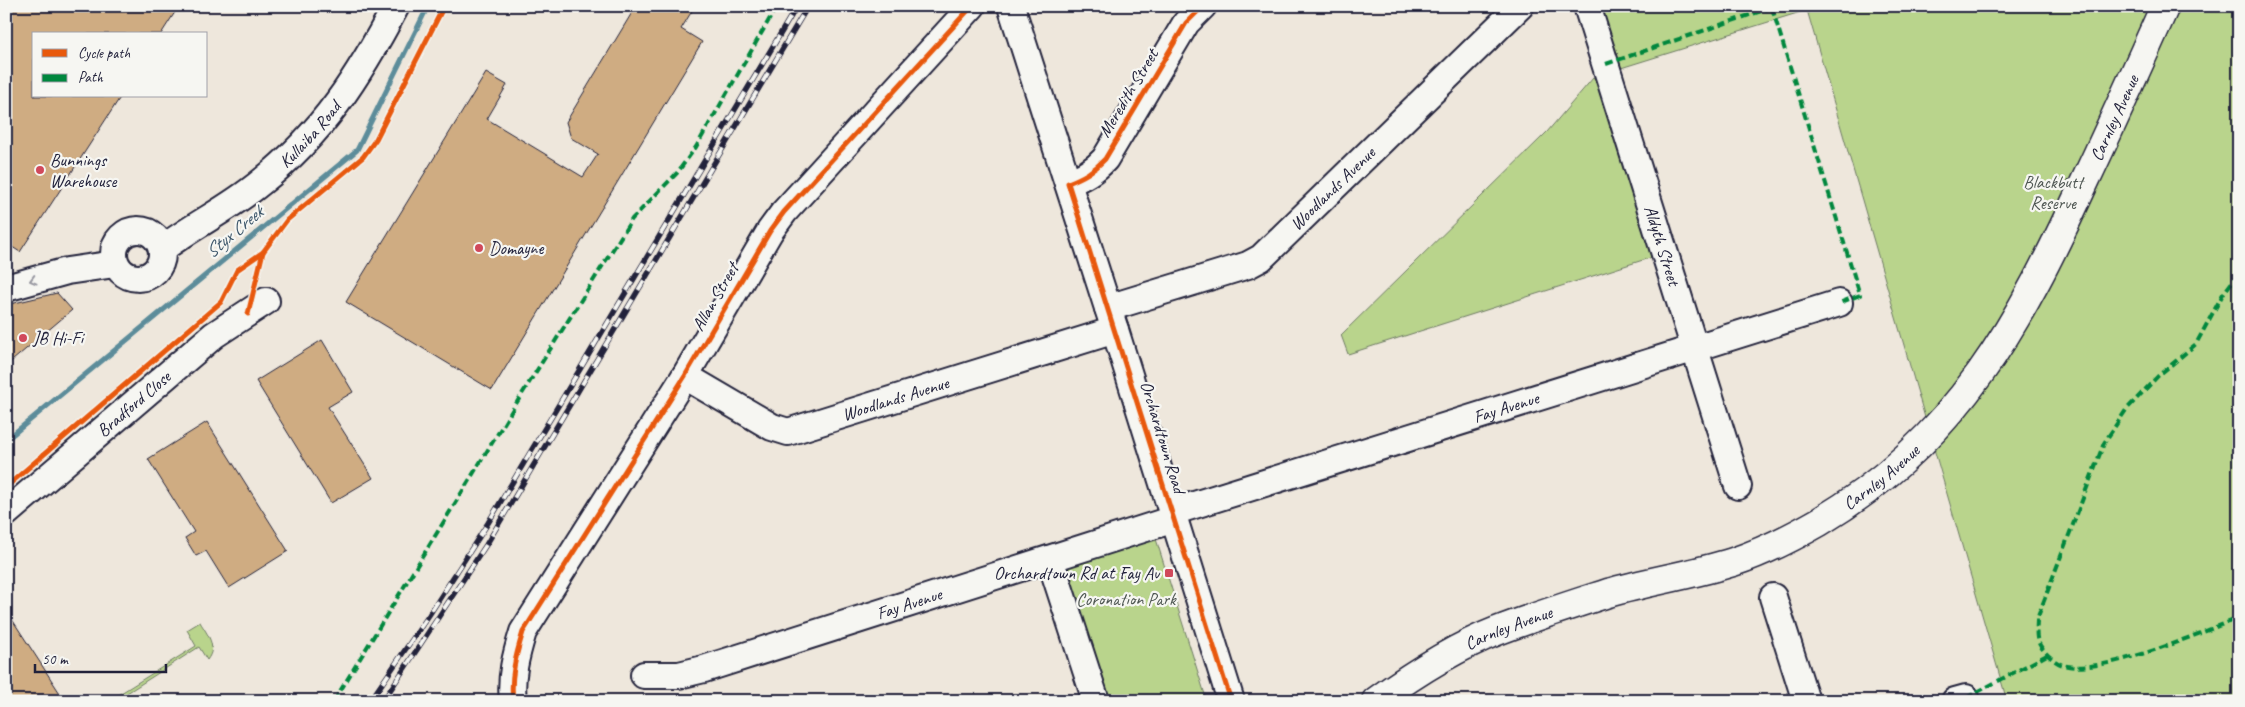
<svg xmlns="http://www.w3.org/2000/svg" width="2245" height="707" font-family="Caveat,sans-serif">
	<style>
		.green { fill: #b9d48c; stroke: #6e7b64 }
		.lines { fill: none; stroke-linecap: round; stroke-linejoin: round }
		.stream { stroke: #5b8c9a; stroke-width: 5 }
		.building { fill: #cfac82; stroke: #22223b }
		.minor-casing { stroke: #22223b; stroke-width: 30 }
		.major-casing { stroke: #22223b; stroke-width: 31 }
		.minor { stroke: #f6f6f2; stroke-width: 26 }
		.major { stroke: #f6f6f2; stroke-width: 28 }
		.rail-casing { stroke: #22223b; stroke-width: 5.5 }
		.rail { stroke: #f6f6f2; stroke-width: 4; stroke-dasharray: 11; stroke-linecap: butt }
		.quiet { stroke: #00873e; stroke-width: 4; stroke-dasharray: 8 4; stroke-linecap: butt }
		.cycleway-casing { stroke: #f6f6f2; stroke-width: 8 }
		.cycleway { stroke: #e8590c; stroke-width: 5 }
		.oneway { stroke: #9797a0 }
		.poi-dot { fill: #d1495b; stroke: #f6f6f2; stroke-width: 2 }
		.labels { text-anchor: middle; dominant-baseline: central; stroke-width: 4.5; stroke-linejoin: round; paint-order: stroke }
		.street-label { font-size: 18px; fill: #22223b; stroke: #f6f6f2 }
		.poi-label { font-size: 18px; fill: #22223b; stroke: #f6f6f2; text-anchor: start }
		.park-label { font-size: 18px; fill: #4f5753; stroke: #f6f6f2 }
		.water-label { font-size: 19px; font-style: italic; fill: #3e576b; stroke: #f6f6f2 }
	</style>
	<rect width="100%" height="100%" fill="#eee7dc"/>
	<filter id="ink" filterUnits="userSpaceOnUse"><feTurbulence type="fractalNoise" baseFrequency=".02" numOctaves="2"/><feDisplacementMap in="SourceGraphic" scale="10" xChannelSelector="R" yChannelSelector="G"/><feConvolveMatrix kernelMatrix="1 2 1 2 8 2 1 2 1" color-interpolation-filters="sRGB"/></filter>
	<g filter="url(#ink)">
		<g class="green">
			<path d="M 1587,6 L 2239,6 L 2239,701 L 2007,701 L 1807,10 L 1608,72 L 1665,253 L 1348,354 L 1341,335 L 1547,132 L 1605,64 Z"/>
			<path d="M 1156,539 L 1207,701 L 1109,701 L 1065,566 Z"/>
			<path d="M 200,622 C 207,634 218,646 207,660 L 199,647 L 127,693 L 132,701 L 115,701 L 113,698 L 196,646 L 187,630 Z"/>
		</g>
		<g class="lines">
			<path class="stream" d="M 6,440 L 357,150 L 428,6"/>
		</g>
		<g class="building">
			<path d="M 6,6 L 179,6 L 161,34 L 34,34 L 34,96 L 121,96 L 20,252 L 6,243 Z"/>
			<path d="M 636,6 L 695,6 L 681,29 L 702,42 L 492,390 L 346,302 L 486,73 L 507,85 L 487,119 L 583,177 L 598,154 L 571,138 L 566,122 Z"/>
			<path d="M 57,293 L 72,310 L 6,366 L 6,305 Z"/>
			<path d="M 322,340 L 353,392 L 328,407 L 373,478 L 331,503 L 256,381 Z"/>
			<path d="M 207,422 L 288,551 L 229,588 L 206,551 L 196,556 L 185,538 L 194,532 L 148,459 Z"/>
			<path d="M 6,610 L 65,701 L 6,701 Z"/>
		</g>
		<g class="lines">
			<g class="minor-casing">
				<g id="minor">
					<path d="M 1011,6 L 1115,330 L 1231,701"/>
					<path id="s1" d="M 1587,6 L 1738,486"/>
					<path d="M 1068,183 C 1083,177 1094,171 1105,159 L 1186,23 L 1203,6"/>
					<circle cx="138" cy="254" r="24"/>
					<path id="s2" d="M 162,249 C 194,225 230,208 260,183 C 323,133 359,76 396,6"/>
					<path d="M 6,288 L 67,271 L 115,264"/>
					<path id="s3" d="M 1108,308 L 1248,265 L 1261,258 L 1520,6"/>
					<path id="s4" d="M 685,376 L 772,427 L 788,432 L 1115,330"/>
					<path id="s5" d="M 1172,512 L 1839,303"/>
					<path id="s6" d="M 6,513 L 214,335 L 266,301"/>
					<path d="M 1050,559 L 1096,701"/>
					<path d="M 1773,597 L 1806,701"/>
					<path id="s7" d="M 644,675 L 679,675 L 704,669 L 1174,519"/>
					<path d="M 513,701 C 510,677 516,655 523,632 L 685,376 L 770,231 L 784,212 L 972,6"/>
					<path d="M 1955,701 L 1966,698"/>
				</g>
			</g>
			<g class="major-casing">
				<g id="major">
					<path id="s8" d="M 1376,701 C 1412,675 1456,647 1497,631 C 1533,617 1571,605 1608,593 C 1649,581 1692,575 1733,562 C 1764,552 1791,538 1819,522 C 1959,439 2020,322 2086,179 C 2113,122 2139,64 2165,6"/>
				</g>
			</g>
			<use href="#minor" class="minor"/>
			<use href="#major" class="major"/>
			<g class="rail-casing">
				<g id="rail">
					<path d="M 370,701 L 429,615 L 488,523 L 797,6"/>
					<path d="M 383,701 L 486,545 L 808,6"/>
				</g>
			</g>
			<use href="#rail" class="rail"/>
			<g class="quiet">
				<path d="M 1772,8 L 1860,295 L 1839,303"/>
				<path d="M 1606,64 L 1776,6"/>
				<path d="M 2239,273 L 2223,294 L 2196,344 L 2158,376 L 2126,410 L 2104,443 L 2037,619 C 2037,625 2036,632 2037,638 C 2039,648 2053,662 2063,665 C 2102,676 2199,633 2239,618"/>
				<path d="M 1966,698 L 2047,655"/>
				<path d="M 334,701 L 522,394 L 632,219 L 677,173 L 696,147 L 777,6"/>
			</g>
			<g class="cycleway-casing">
				<g id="cycleway">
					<path d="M 1203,6 L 1186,23 L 1105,159 C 1094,171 1083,177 1068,183 L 1231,701"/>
					<path d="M 248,314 L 263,252"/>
					<path d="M 6,487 L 221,302 L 237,270 L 263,252 L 287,220 L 363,157 L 376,139 L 444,6"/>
					<path d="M 513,701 C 510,677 516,655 523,632 L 685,376 L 770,231 L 784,212 L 972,6"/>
				</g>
			</g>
			<use href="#cycleway" class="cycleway"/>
		</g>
		<defs><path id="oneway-chevron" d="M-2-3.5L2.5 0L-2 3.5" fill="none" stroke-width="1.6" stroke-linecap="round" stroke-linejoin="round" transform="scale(1.25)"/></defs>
		<use class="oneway" href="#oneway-chevron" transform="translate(33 280) rotate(165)"/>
	</g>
	<g class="poi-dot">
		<circle cx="40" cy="170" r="5"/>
		<circle cx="479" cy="248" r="5"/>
		<circle cx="23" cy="338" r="5"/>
		<rect x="1164" y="568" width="10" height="10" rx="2.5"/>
	</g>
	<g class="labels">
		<g class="street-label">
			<text transform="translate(1128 93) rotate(-59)">Meredith Street</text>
			<text stroke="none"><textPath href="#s8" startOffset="991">Carnley Avenue</textPath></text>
			<text stroke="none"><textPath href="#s2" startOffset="188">Kullaiba Road</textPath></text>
			<text stroke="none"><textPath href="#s3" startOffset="261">Woodlands Avenue</textPath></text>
			<text stroke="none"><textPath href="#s1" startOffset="251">Aldyth Street</textPath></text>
			<text transform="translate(715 297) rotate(-60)">Allan Street</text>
			<text stroke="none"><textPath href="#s4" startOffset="230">Woodlands Avenue</textPath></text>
			<text stroke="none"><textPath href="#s6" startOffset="168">Bradford Close</textPath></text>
			<text stroke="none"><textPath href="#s5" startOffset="350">Fay Avenue</textPath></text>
			<text transform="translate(1163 437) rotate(73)">Orchardtown Road</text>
			<text stroke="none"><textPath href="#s8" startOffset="558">Carnley Avenue</textPath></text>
			<text stroke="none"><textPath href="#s7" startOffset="276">Fay Avenue</textPath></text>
			<text stroke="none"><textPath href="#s8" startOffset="152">Carnley Avenue</textPath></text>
		</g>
		<g class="poi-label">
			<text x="50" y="160">Bunnings<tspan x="50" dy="21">Warehouse</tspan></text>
			<text x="489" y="248">Domayne</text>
			<text x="33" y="338">JB Hi-Fi</text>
			<text x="1159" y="573" text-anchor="end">Orchardtown Rd at Fay Av</text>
		</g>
		<g class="park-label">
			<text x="2053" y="182">Blackbutt<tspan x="2053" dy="21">Reserve</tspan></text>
			<text x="1126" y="599">Coronation Park</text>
		</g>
		<g class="water-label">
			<text transform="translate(234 232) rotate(-40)">Styx Creek</text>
		</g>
	</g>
	<rect width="2245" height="707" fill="none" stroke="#f6f6f2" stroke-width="25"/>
	<rect x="12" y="12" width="2220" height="682" fill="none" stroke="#22223b" stroke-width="2" filter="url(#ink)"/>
	<rect x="32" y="32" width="175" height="65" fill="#f6f6f2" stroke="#a1a1a9"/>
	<rect x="42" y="49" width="25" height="8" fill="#e8590c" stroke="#a1a1a9"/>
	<text x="78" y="58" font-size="15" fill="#22223b">Cycle path</text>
	<rect x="42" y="74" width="25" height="8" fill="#00873e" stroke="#a1a1a9"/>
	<text x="78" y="82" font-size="15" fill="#22223b">Path</text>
	<path d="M35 664v8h131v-8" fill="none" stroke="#22223b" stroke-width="2.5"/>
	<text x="42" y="664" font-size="15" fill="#22223b" stroke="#f6f6f2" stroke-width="4" paint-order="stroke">50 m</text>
</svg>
